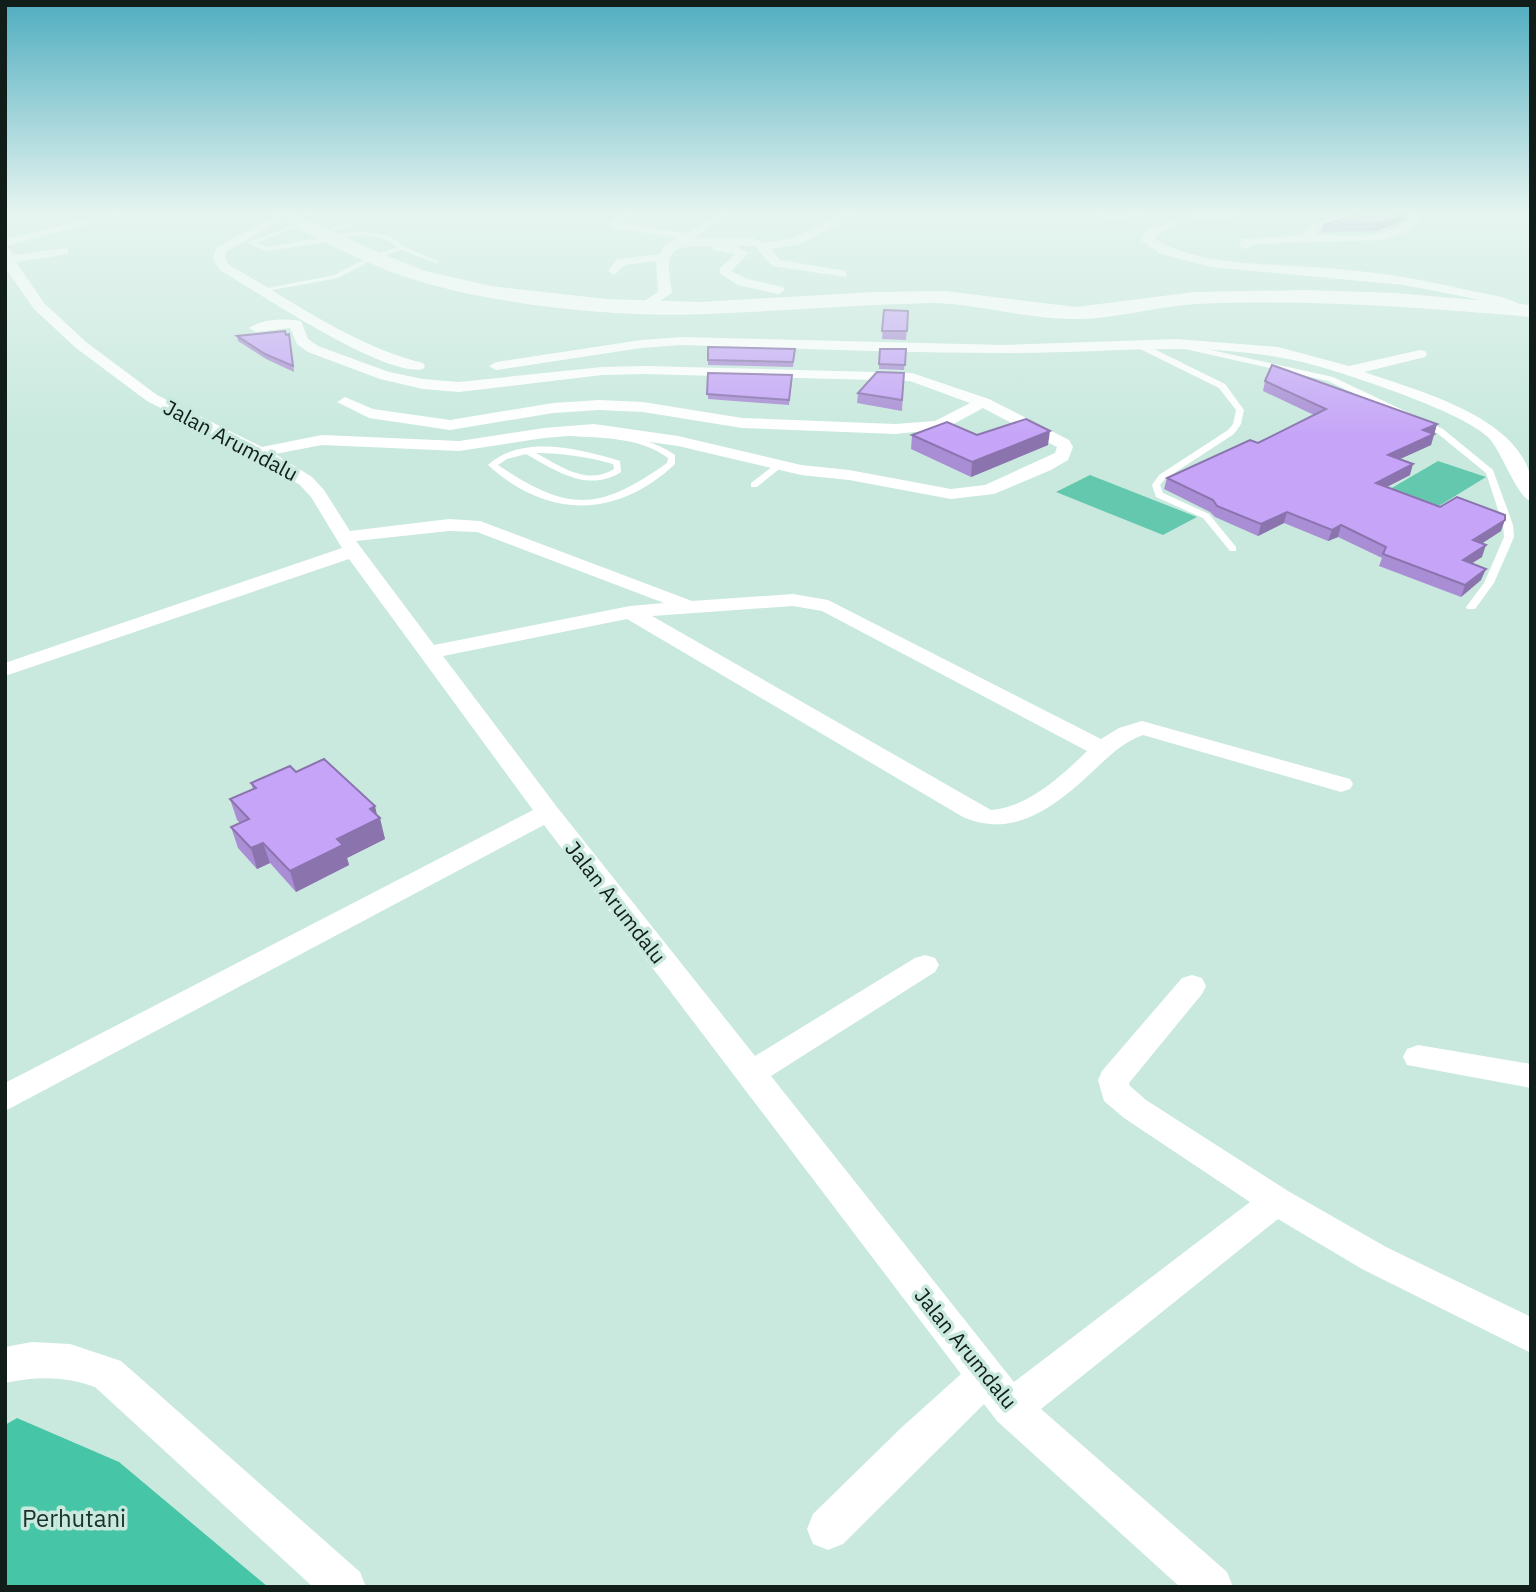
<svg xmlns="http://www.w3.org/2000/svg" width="1536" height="1592" font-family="'IBM Plex Sans',sans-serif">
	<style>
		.green { fill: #63c8ae }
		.forest { fill: #46c5a7 }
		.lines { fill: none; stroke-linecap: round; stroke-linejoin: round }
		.service { fill: #fff; fill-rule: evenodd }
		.minor { fill: #fff; fill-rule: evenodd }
		.primary { fill: #fff; fill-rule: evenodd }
		.wall { fill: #aa8ed5 }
		.shaded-wall { fill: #8b74ae }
		.building { fill: #c6a5f8; stroke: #8b74ae; stroke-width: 2 }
		.labels { text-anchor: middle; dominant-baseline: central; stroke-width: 7; stroke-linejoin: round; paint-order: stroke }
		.street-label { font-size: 21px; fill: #111d19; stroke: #c9e9de }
		.near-park-label { font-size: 24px; fill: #1b312b; stroke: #c9e9de }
	</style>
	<rect width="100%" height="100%" fill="#c9e9de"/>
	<g class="green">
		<path d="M 1438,461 L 1486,477 L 1434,509 L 1385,492 Z"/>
		<path d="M 1090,475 L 1197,517 L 1163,535 L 1056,492 Z"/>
	</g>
	<path class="forest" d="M 17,1418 L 119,1462 L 268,1587 L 5,1587 L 5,1425 Z"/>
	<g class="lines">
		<g class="service">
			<path d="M 314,212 L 322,212 L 294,221 L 291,219 Z"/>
			<path d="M 363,212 L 369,212 L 353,224 L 333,231 L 330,229 L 349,222 Z"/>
			<path d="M 303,221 L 305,224 L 256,243 L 267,247 L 359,231 L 389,235 L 404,247 L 440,262 L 435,263 L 402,250 L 375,258 L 338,278 L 261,292 L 260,291 L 263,289 L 334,275 L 371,256 L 398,247 C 378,232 360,235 336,238 L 334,241 L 267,251 L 247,243 Z"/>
			<path d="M 1132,341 L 1138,341 L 1225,384 L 1244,410 L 1241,424 L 1234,434 L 1165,479 L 1160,485 L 1163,493 L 1209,514 L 1236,547 L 1236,551 L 1230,551 L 1203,518 L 1156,497 L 1152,485 L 1159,475 L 1228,430 L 1233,424 L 1236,410 L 1219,388 L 1132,345 Z"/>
			<path d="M 1179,343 L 1333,377 L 1443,429 L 1493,470 L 1513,525 L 1514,537 L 1494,583 L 1475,609 L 1467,609 L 1466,607 L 1484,583 L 1504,537 L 1503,525 L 1486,473 L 1437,433 L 1328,381 L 1176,347 L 1175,345 Z"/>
			<path d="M 566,432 C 598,429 649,436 675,455 L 675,464 C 617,519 547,519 488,465 C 522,434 580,449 620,461 L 621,472 C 588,493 556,471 526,454 L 507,459 L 498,465 C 568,512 598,512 667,463 L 668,458 C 640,437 602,438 569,436 L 566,436 ZM 536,453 C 563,453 588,457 613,464 L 614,469 C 587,486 560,466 536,453 Z"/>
			<path d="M 777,463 L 784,465 L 757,487 L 751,487 L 751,483 Z"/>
		</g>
		<g class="minor">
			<path d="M 115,212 L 133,212 L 7,246 L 13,255 L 68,248 L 68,254 L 16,262 L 44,303 L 86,342 L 157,395 L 262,447 L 322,435 L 459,441 L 544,428 L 594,424 L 678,436 L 801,465 L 849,470 L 951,489 L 985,485 L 1055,453 L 1057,447 L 983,408 L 944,429 L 895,434 L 742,428 L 643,412 L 599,410 L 553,413 L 450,430 L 369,418 L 337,402 L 345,397 L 373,409 L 450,420 L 553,403 L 599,400 L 643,402 L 742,418 L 895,424 L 935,421 L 970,403 L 910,381 L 645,374 L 602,375 L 459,392 L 423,389 L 380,379 L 308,352 L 297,344 L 290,328 L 256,332 L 249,328 C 261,319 286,318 301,321 L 308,339 L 318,346 L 389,372 L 423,379 L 459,382 L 602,367 L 645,366 L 912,373 L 989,399 L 1069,440 L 1073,447 L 1068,460 L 1051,470 L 994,494 L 951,499 L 849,480 L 801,475 L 678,446 L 594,434 L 544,438 L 459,451 L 322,445 L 275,454 L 312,477 L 324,490 L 350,531 L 449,519 L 480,521 L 692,601 L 793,594 L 828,600 L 1101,739 L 1119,728 L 1142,721 L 1350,779 L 1353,784 L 1350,789 L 1341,792 L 1143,735 C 1121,743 1106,759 1090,774 C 1054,807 1013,839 963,817 L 627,619 L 443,656 L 557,807 L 755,1056 L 915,958 L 925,955 L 935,958 L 939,965 L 935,972 L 771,1076 L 1014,1382 L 1250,1202 L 1124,1118 L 1104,1101 L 1098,1080 L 1102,1071 L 1182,978 L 1192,975 L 1202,978 L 1206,986 L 1202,994 L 1129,1083 L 1130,1086 L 1146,1100 L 1288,1191 L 1386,1247 L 1531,1317 L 1531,1353 L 1362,1269 L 1278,1219 L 1041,1409 L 1227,1572 L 1233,1587 L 1180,1587 L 997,1421 L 984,1404 L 843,1544 L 828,1550 L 813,1544 L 807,1529 L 813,1514 L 901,1428 L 961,1374 L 544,825 L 5,1111 L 5,1083 L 533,810 L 349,559 L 5,676 L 5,663 L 342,548 L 311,497 L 300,485 L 254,456 L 147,401 L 76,348 L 34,309 L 6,269 L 5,239 ZM 449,531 L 477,532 L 664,603 L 630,606 L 434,645 L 356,541 ZM 793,606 L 822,611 L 1087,751 C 1063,775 1027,808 991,810 L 652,616 Z"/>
			<path d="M 625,212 L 638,212 L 622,223 L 687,233 L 721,212 L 734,212 L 694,238 L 753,238 L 765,243 L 793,238 L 848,212 L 862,212 L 800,244 L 771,249 L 780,260 L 846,271 L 846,277 L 772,266 L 755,246 L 736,246 L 749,253 L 731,271 L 747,279 L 783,287 L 785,290 L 778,294 L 738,285 L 720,274 L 720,268 L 735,254 L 713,250 L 712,246 C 667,246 665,249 672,293 L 644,311 L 637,307 L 639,304 L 658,292 L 656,261 L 625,265 L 614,275 L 608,271 L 617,259 L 660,254 L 664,246 L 677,238 L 612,228 L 608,223 Z"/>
			<path d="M 1088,212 L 1115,215 L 1156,212 L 1115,221 L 1092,217 Z"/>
			<path d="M 1187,212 L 1243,212 C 1231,226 1214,217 1199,219 C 1187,220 1159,230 1154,239 C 1202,266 1258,263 1311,267 C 1365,270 1419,278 1471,291 C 1488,294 1514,298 1527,309 L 1520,313 L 1471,298 L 1404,285 L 1211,267 L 1161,254 L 1142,241 L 1141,236 L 1151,228 L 1190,215 Z"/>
			<path d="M 1350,212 L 1360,212 L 1363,216 L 1320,228 L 1317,232 L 1319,235 C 1349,235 1383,240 1408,221 L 1405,212 L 1415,212 L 1420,222 L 1409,231 L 1381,240 L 1255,244 L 1245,249 L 1239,245 L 1241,239 L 1306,235 L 1304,232 L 1312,224 L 1350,214 Z"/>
			<path d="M 281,213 L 291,215 L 227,251 L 225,258 L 229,265 C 291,300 353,346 423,363 L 425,366 L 423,369 C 385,378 257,292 220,270 L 213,258 L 217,247 Z"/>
			<path d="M 681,337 L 1005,345 L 1177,339 L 1278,347 L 1349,366 L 1420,350 L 1425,351 L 1427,354 L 1425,357 L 1364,372 C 1415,390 1519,416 1531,479 C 1532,486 1531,494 1531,501 C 1517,498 1502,451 1488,437 C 1461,412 1366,381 1328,369 C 1222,336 1112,354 1003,353 C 896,353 788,348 681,345 L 641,348 L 496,370 L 489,366 L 496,362 L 641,340 Z"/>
			<path d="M 1418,1045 L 1531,1064 L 1531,1088 L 1407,1065 L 1403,1057 L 1407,1049 Z"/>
			<path d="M 32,1342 L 70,1344 L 121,1361 L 360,1572 L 366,1587 L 313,1587 L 95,1387 C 65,1376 36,1376 5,1383 L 5,1347 Z"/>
		</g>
		<path class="primary" d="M 269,212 L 292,212 L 380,253 L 425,271 L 491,286 L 606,299 L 701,302 L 874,292 L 945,291 L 1076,307 L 1194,292 L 1306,290 L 1396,293 L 1531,305 L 1531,317 C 1419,307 1309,299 1197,304 C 1157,306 1116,319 1076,319 C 1027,320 978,303 929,303 C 854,305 780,311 705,314 C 618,318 494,305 412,279 C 364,264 318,238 272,216 Z"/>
	</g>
	<g class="wall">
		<path d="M 1407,213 L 1405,220 L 1376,231 L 1321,232 L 1323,225 Z"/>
		<path d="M 884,310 L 908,311 L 906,340 L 882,339 Z"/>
		<path d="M 289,334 L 294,372 L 266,359 L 238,341 L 237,336 Z"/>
		<path d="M 708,347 L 795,349 L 793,367 L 708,365 Z"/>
		<path d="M 880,349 L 906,349 L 904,370 L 879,369 Z"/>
		<path d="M 708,373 L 792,381 L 789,405 L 708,399 Z"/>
		<path d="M 904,373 L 902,411 L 857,403 L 858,393 Z"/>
		<path d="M 1265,381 L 1437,424 L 1431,445 L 1399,459 L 1410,475 L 1387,487 L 1501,531 L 1482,543 L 1482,557 L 1471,563 L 1481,580 L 1461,597 L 1379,566 L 1382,558 L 1338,537 L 1328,541 L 1284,523 L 1258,536 L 1215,517 L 1210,512 L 1164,489 L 1167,478 L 1258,443 L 1314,415 L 1263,391 Z"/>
		<path d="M 912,435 L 977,435 L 1048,445 L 971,477 L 911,449 Z"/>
		<path d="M 296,772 L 377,815 L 385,839 L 347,858 L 349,865 L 296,892 L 270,863 L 257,869 L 238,848 L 231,827 L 240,823 L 237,820 L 230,799 L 253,789 L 251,783 Z"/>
	</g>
	<g class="shaded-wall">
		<path d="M 1407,213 L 1405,220 L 1376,231 L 1378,224 Z"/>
		<path d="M 1437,424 L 1431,445 L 1385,466 L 1388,455 L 1423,430 Z"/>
		<path d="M 1050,431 L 1048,445 L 971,477 L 972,462 Z"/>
		<path d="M 1413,464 L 1410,475 L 1373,494 L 1376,483 Z"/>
		<path d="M 1287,512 L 1284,523 L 1258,536 L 1261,524 Z"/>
		<path d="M 1505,520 L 1501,531 L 1469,552 L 1473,540 Z"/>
		<path d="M 1341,525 L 1338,537 L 1328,541 L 1332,530 Z"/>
		<path d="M 1486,545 L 1482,557 L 1458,572 L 1463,560 Z"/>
		<path d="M 1486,569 L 1481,580 L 1461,597 L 1465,585 Z"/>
		<path d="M 375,806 L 378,819 L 380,818 L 385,839 L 347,858 L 349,865 L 296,892 L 290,871 L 337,839 L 370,809 Z"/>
		<path d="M 263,843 L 270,863 L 257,869 L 251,848 Z"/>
	</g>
	<g class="building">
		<path d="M 1365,212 L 1407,212 L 1407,213 L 1378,224 L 1323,225 Z"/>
		<path d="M 884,310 L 908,311 L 907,331 L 882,331 Z"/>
		<path d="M 285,331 L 286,335 L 289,334 L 293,366 L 265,354 L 237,336 Z"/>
		<path d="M 708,347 L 795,349 L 793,362 L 708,360 Z"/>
		<path d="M 880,349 L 906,349 L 905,365 L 879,364 Z"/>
		<path d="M 1272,365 L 1437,424 L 1423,430 L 1434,434 L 1388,455 L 1413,464 L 1376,483 L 1440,507 L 1457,497 L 1505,515 L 1505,520 L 1473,540 L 1486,545 L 1463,560 L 1486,569 L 1465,585 L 1383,554 L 1386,547 L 1341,525 L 1332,530 L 1287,512 L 1261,524 L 1217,506 L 1213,500 L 1167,478 L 1250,440 L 1258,443 L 1326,409 L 1265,381 Z"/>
		<path d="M 877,372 L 904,373 L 902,400 L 858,393 Z"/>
		<path d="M 708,373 L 792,375 L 789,400 L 707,394 Z"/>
		<path d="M 1026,419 L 1050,431 L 972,462 L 912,435 L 947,422 L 977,435 Z"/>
		<path d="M 324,759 L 375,806 L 370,809 L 380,818 L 337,839 L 343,845 L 290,871 L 263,843 L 251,848 L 231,827 L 249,819 L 230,799 L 256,788 L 251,783 L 290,766 L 296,772 Z"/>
	</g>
	<linearGradient id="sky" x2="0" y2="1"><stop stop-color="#4fadc0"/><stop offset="0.49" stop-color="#e7f5f0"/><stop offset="1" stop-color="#e7f5f0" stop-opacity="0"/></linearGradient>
	<rect width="1536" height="435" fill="url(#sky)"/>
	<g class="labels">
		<g class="street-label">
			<text transform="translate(231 440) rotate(28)">Jalan Arumdalu</text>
			<text transform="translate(616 902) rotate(52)">Jalan Arumdalu</text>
			<text transform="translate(966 1348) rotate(51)">Jalan Arumdalu</text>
		</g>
		<g class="near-park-label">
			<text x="74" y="1518">Perhutani</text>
		</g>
	</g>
	<rect width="1536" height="1592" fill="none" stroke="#111d19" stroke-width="14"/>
</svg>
